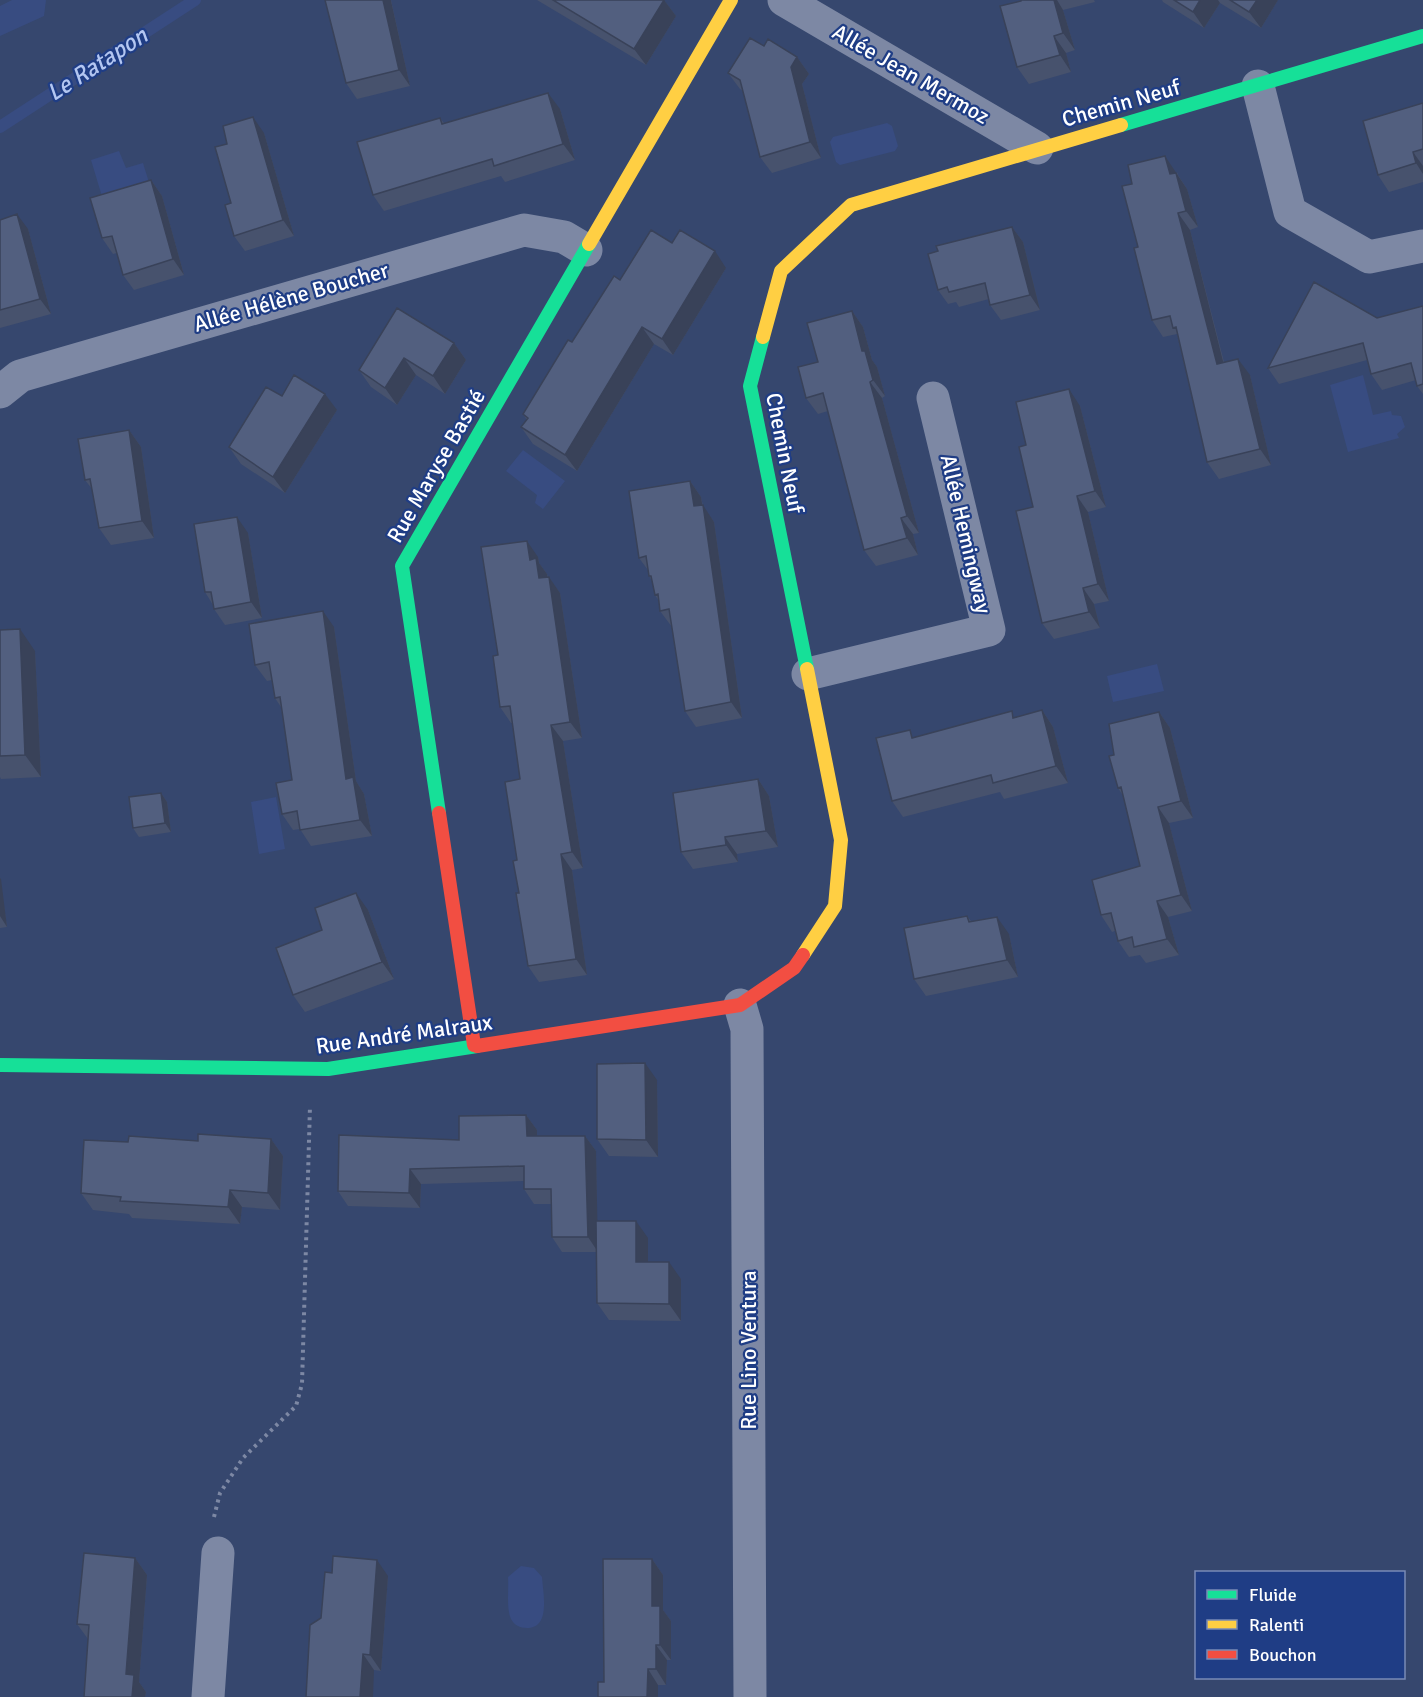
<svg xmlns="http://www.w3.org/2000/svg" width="1423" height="1697" viewBox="0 0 1423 1697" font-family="Signika,sans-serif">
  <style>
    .water { fill: #384c81 }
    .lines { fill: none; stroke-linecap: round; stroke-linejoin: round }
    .stream { stroke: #384c81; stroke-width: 12 }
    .path { stroke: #7d88a4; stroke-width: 4; stroke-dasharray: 3 4.5; stroke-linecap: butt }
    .street { stroke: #7d88a4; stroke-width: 33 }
    .fast { stroke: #16e098; stroke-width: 14 }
    .slow { stroke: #ffcf43; stroke-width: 14 }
    .jam { stroke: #f24e42; stroke-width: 14 }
    .wall { fill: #47526d }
    .shaded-wall { fill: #394259 }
    .building { fill: #525f7f; stroke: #394259; stroke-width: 1.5 }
    .labels { text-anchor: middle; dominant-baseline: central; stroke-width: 4.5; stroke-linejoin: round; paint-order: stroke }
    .street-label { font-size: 22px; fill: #fff; stroke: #1f3d85 }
    .water-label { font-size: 24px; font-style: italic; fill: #b3c6f1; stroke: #1f3d85 }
  </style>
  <rect width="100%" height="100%" fill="#36476e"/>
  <path class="water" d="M12,0H46L44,16L0,36V6Z
    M887,123L892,126L898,146L895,151L840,165L836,162L830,142L833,137Z
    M119,151L126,168L143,163L151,189L104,203L91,160Z
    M1363,375L1373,415L1391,411L1392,415L1401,416L1405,427L1397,434L1399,438L1348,452L1330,385Z
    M523,450L565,481L543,509L535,503L537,495L506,471Z
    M1157,664L1164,691L1113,702L1107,676Z
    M276,797L285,849L259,854L251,802Z
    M521,1566L534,1568L542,1577C543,1593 551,1628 527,1628C520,1628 514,1625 511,1619C506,1608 509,1589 508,1577Z"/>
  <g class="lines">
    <path class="stream" d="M0,127L195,0"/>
    <path class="path" d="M214,1517L220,1493L243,1458L296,1406L302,1384L310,1106"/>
    <path class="street" d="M784,0L1037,148
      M1258,86L1290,212L1369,257L1423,246
      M0,392L20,376L524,230L564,237L586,250
      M808,674L989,630L933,398
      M740,1005L747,1029L750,1697
      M208,1697L218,1553"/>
    <path class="fast" d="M1121,125L1423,36
      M763,337L750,386L807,669
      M439,813L402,566L589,244
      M0,1065L328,1069L477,1046"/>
    <path class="slow" d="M589,244L731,0
      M763,337L781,271L851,205L1121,125
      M803,955L835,906L841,840L807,669"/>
    <path class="jam" d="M439,813L474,1045
      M477,1046L740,1005L794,968L803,955"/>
  </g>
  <path class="wall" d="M325,0H391L410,86L357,99L346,83Z
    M537,0H664L676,16L646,65Z
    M1021,0H1094L1095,2L1063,10L1075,50L1066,53L1071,72L1029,84L1017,67Z
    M1162,0H1278L1261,28L1220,3L1204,28L1163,2Z
    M764,46L797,57L809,74L802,84L821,158L772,173L760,157L743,91L740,89L728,73Z
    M1423,103V182L1389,192L1378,175Z
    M560,109L575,160L505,182L501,176L384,211L373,195L440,118L444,123Z
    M264,133L294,236L245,251L234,236L231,203Z
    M1177,172L1178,175L1187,189L1198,227L1190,230L1224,362L1250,375L1271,465L1219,479L1207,462L1177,334L1163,337L1152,320L1138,247Z
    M151,180L162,196L184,275L134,290L123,275L117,253L113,254L102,238Z
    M0,220L28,229L51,314L0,328Z
    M1012,227L1023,242L1040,310L1001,320L990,305L989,299L959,307L956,302L948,304L938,290Z
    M672,243L726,268L673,355L654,344L577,471L533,444L521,427L527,420L523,414L572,342L620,280Z
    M1423,306V394L1417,386L1416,380L1382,390L1371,374L1367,360L1279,384L1268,368L1377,318Z
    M852,311L863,327L872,360L877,367L885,396L882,398L919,533L913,534L918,555L876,566L864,550L828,411L818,414L806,398L818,362Z
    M454,343L466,360L445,394L416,375L397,405L371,387L359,370Z
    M282,396L337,410L285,493L241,464L229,447Z
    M1080,406L1106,507L1088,512L1109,601L1094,604L1100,628L1054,639L1042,623L1033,507L1026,445Z
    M129,430L141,447L154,538L111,545L99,528L92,489L85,480Z
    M690,481L701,497L703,506L714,522L742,718L696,727L685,711L672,627L660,611L659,601L655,595L652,581L649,576L648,570L639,558Z
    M248,533L262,618L225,625L214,609L213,605L205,592Z
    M538,557L539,563L547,574L548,577L560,593L582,738L563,741L583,868L572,870L587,975L539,982L528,966L519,893L517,860L520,779L512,723H511L500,707L498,655Z
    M334,627L356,781L364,794L372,836L311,846L300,829L293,830L282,814L292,780L281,707L275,698L272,680L267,681L255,665Z
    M0,630L35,651L41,777L1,779L0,777Z
    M1042,710L1053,727L1068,783L1004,799L1000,792L903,817L892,801L915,737L1016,717Z
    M1159,712L1170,728L1193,818L1169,823L1192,911L1168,917L1179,955L1146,963L1140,955L1129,957L1118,941L1115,931L1112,932L1101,915L1140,866L1124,797L1118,788L1114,755Z
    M758,779L769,796L778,847L737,854L738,862L693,869L681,852Z
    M161,793L167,802L171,832L139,837L133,828Z
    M0,878L7,927L0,928Z
    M368,910L394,979L305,1012L293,995Z
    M967,916L971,921L1009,934L1018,977L926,996L914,979Z
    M657,1080L658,1157L609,1156L597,1139Z
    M526,1115L537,1130V1136H585L596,1151L597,1221L648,1238V1262L681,1279V1321L609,1320L597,1303L596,1252H562L552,1237V1204H534L524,1189V1181L421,1184L420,1208L348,1206L338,1191L459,1140Z
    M271,1139L283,1156L280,1210L242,1207L240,1224L132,1218L129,1214L93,1210L81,1193L128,1142Z
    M135,1558L147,1575L139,1682L146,1692L145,1697H84L88,1639L77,1624Z
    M652,1559L663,1575V1610L671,1621V1660H667L666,1685H658V1697H598Z
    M388,1576L381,1671L374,1670L306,1697Z"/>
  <path class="shaded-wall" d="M383,0H391V1L410,86L399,70Z
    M664,0L676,16L646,65L634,49Z
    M1054,0H1057L1063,10L1075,50L1063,33Z
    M1200,0H1218L1220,3L1204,28L1193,12Z
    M1257,0H1278L1261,28L1249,12Z
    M1054,36L1066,53L1071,72L1060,55Z
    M797,57L809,74L802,84L821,158L810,142L791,67Z
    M548,93L560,109L575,160L563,144Z
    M253,117L264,133L294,236L283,220Z
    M1413,152L1423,166V174L1416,163Z
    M1165,156L1187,189L1198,227L1186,211L1170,174Z
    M151,180L162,196L184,275L173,259Z
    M1178,213L1190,230L1228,381L1217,364Z
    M17,214L28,229L51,314L40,299Z
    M1012,227L1023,242L1040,310L1030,295Z
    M715,251L726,268L673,355L662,339Z
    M852,311L863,327L872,360L877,367L885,396L873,380L862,351Z
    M642,327L654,344L577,471L565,455Z
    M454,343L466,360L445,394L433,376Z
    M404,358L416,375L397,405L385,388Z
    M1238,359L1250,375L1271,465L1260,449Z
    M870,382L882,398L919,533L907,516Z
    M1069,389L1080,406L1106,507L1095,491Z
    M325,394L337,410L285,493L273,477Z
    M129,430L141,447L154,538L142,521Z
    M690,481L701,497L705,522L694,506Z
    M1077,496L1088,512L1109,601L1098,584Z
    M703,505L714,522L742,718L731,702Z
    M237,517L248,533L262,618L251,602Z
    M901,518L913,534L918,555L907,538Z
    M527,541L538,557L539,563L547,574L550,594L539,578L530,560Z
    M549,577L560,593L582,738L570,722Z
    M1083,588L1094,604L1100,628L1089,612Z
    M323,611L334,627L356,781L364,794L372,836L360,820L346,779Z
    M20,629L35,651L41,777L25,755Z
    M1042,710L1053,727L1068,783L1056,766Z
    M1159,712L1170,728L1193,818L1181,801Z
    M551,725L563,741L583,868L572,852Z
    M758,779L769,796L778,847L766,831Z
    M161,793L167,802L171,832L165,823Z
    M1158,807L1169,823L1192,911L1181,895Z
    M725,837L737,854L738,862L726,845Z
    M561,854L572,870L587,975L576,959Z
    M0,878L1,879L7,927L0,916Z
    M356,893L368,910L394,979L382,962Z
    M1157,901L1168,917L1179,955L1167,939Z
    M997,917L1009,934L1018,977L1007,960Z
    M645,1063L657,1080L658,1157L646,1140Z
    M526,1115L537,1130V1151L527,1136Z
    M585,1136L596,1151L598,1252L588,1237Z
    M271,1139L283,1156L280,1210L268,1193Z
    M410,1169L421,1184L420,1208L409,1193Z
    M230,1190L242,1207L240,1224L228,1207Z
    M636,1221L648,1238V1279L636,1262Z
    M669,1262L681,1279V1321L669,1304Z
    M135,1558L147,1575L139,1682L146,1692L145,1697H132L126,1674Z
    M652,1559L663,1575V1610L671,1621V1660L660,1645L652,1606Z
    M377,1560L388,1576L381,1671L370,1655Z
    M656,1645L667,1660L666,1685L656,1669Z
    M363,1654L374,1670L373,1697H360Z
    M648,1669L658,1685V1697H647Z"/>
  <path class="building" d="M325,0H383L399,70L346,83Z
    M553,0H664L634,49Z
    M1021,0H1054L1063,33L1054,36L1060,55L1017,67L1000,6L1021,1Z
    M1174,0H1200L1193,12Z
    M1230,0H1257L1249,12Z
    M750,38L764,46L768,39L797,57L791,67L810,142L760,157L740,80L728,73Z
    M548,93L563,144L494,166L492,159L373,195L357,142L440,118L442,124Z
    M1423,103V149L1413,152L1416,163L1378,175L1363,121Z
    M253,117L283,220L234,236L225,205L231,203L215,147L227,144L223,126Z
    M1165,156L1170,174L1176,173L1186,211L1178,213L1217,364L1238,359L1260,449L1207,462L1176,327L1173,328L1170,316L1152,320L1134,248L1138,247L1122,186L1132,184L1128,165Z
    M151,180L173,259L123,275L112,236L102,238L90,198Z
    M17,214L40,299L0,310V220Z
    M1012,227L1030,295L990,305L985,283L949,292L947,287L938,290L928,254L938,251L936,246Z
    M651,230L672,243L680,230L715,251L662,339L642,327L565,455L521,427L528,418L523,414L568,340L572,342L614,276L620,280Z
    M1314,282L1377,318L1423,306V384L1417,386L1411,363L1371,374L1363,343L1268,368Z
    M397,308L454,343L433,376L404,358L385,388L359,370Z
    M852,311L862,351H865L873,380L870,382L907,516L901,518L907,538L864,550L823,393L806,398L798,367L818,362L807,323Z
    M294,375L325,394L273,477L229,447L266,387L282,396Z
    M1069,389L1095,491L1077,496L1098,584L1083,588L1089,612L1042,623L1016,511L1033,507L1019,447L1026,445L1016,402Z
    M129,430L142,521L99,528L90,479L85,480L78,439Z
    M690,481L694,506L703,505L731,702L685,711L669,609L660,611L658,594L655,595L651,576H649L646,556L639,558L629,491Z
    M237,517L251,602L214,609L211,592H205L194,524Z
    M527,541L530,560L536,558L539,578L549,577L570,722L551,725L572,852L561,854L576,959L528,966L516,893H519L513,861L517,860L505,782L520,779L510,706L500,707L493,656L498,655L481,547Z
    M323,611L346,779L353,777L360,820L300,830L297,811L282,814L276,783L292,780L280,697L275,698L269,662L255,665L249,624Z
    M20,629L25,755L0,756V630Z
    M1042,710L1056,766L993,783L991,775L892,801L876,738L910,730L912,738L1012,711L1013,718Z
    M1159,712L1181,801L1158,807L1181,895L1157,901L1167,939L1134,947L1132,937L1118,941L1111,913L1101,915L1092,880L1140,866L1121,787L1118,788L1109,756L1114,755L1109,724Z
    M758,779L766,831L725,837L726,845L681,852L673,793Z
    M161,793L165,823L133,828L129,797Z
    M356,893L382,962L293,995L276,948L322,930L315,908Z
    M967,916L969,922L997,917L1007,960L914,979L904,928Z
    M645,1063L646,1140L597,1139V1064Z
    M526,1115L527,1136H585L588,1237H552L551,1189H524V1166L410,1169L409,1193L338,1191L339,1135L459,1140V1116Z
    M198,1134L271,1139L268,1193L230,1190L228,1207L120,1201L121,1197L81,1193L84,1140L128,1142L129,1136L198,1141Z
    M596,1221H636V1262H669V1304L597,1303Z
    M84,1553L135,1558L126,1674L134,1675L132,1697H84L89,1625L77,1624Z
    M333,1556L377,1560L370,1655L363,1654L360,1697H306L310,1625L321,1618L325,1572L332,1573Z
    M603,1559H652V1606H660V1645H656V1669H648L647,1697H598V1682H604Z"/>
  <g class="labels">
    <g class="street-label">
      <text transform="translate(911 74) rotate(30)">Allée Jean Mermoz</text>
      <text transform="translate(1121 103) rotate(-16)">Chemin Neuf</text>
      <text transform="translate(291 297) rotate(-16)">Allée Hélène Boucher</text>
      <text transform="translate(785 453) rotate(79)">Chemin Neuf</text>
      <text transform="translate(436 466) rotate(-60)">Rue Maryse Bastié</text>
      <text transform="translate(966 534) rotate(77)">Allée Hemingway</text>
      <text transform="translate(404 1034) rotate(-8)">Rue André Malraux</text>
      <text transform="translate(748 1350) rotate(-90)">Rue Lino Ventura</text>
    </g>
    <g class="water-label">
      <text transform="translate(97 64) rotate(-33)">Le Ratapon</text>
    </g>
  </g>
  <rect x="1195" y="1571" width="210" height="108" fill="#1f3d85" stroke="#798bb6" stroke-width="1.5"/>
  <rect x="1207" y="1590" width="30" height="9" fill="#16e098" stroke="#798bb6" stroke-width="1.5"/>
  <text x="1249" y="1601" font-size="18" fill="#ffffff">Fluide</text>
  <rect x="1207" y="1620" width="30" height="9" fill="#ffcf43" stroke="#798bb6" stroke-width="1.5"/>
  <text x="1249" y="1631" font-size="18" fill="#ffffff">Ralenti</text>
  <rect x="1207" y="1650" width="30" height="9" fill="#f24e42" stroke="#798bb6" stroke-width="1.5"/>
  <text x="1249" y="1661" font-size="18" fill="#ffffff">Bouchon</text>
</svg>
